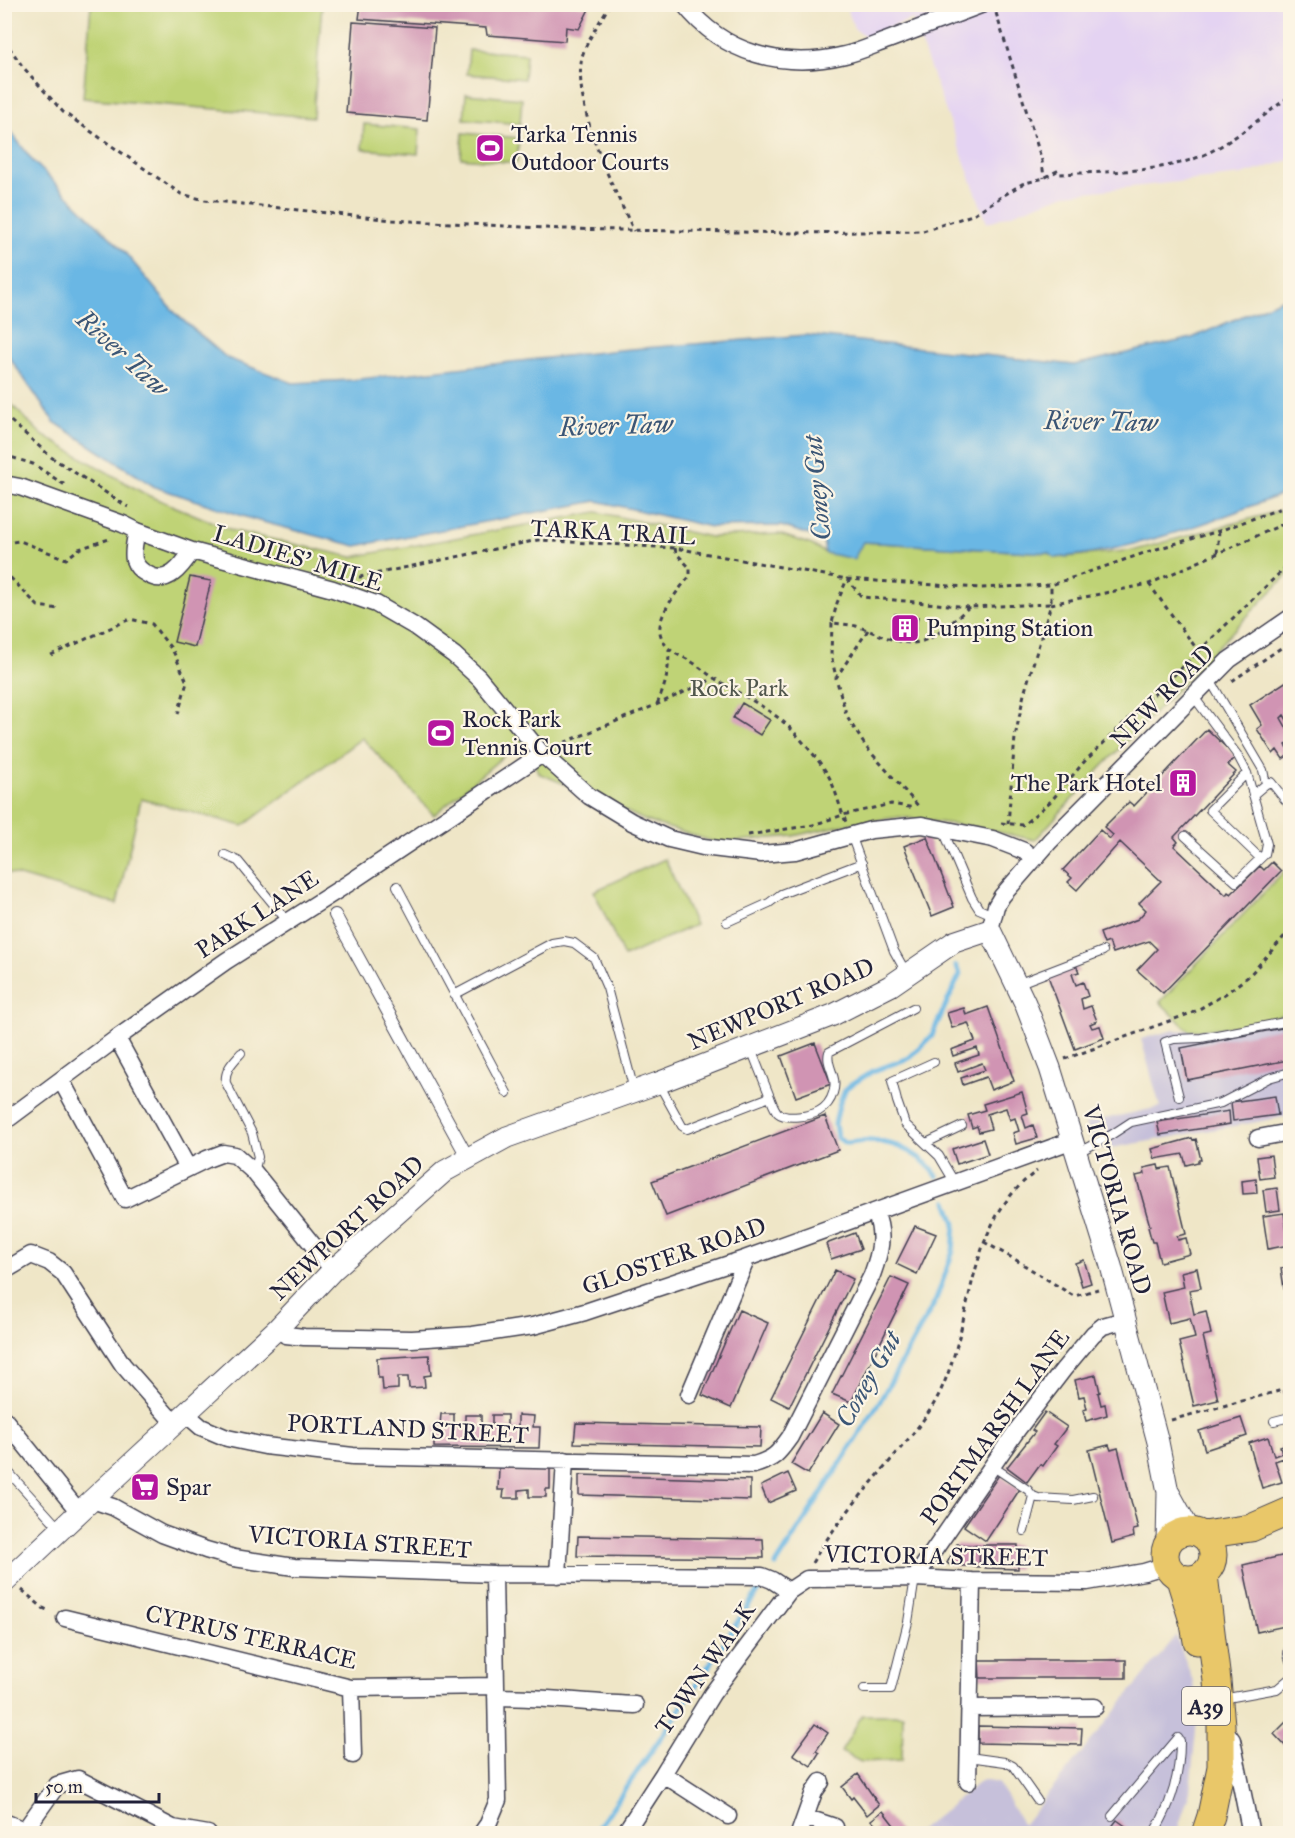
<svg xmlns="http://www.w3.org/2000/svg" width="1295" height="1838" viewBox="0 0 1295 1838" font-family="'IM FELL Great Primer',serif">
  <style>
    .built { fill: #e4d3f2 }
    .industrial { fill: #c6c0da }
    .green { fill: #bfd376; stroke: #707a58; stroke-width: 1.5 }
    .water { fill: #6ab7e4; stroke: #466c90; stroke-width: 1.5 }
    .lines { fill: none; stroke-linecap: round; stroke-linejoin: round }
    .stream { stroke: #6ab7e4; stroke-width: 5 }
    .building { fill: #d094b3 }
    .service-casing { stroke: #413f50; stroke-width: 10 }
    .pedestrian-casing { stroke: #413f50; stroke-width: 14 }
    .minor-casing { stroke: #413f50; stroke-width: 19 }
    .tertiary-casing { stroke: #413f50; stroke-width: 23 }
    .primary-casing { stroke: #413f50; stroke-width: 29 }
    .path { stroke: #413f50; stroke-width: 3; stroke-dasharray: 4.5 4.5; stroke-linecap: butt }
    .service { stroke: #fff; stroke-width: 8 }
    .pedestrian { stroke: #fff; stroke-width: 12 }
    .minor { stroke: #fff; stroke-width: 16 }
    .tertiary { stroke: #fff; stroke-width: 21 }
    .primary { stroke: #e9c769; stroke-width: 27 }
    .labels { text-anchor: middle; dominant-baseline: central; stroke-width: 4.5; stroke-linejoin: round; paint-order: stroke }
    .shield { fill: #fcf5e5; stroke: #63616e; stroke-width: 1.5 }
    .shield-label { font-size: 22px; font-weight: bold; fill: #22223b }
    .poi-label { font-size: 24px; fill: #22223b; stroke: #fcf5e5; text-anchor: start }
    .street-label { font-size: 24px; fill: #22223b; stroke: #fcf5e5 }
    .park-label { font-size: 24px; fill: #51574d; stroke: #fcf5e5 }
    .water-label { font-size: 26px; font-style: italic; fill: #3b5676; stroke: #fcf5e5 }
  </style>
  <rect width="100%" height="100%" fill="#fcf5e5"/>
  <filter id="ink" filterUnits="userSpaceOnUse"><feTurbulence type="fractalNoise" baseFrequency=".0167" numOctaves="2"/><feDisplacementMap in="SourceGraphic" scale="12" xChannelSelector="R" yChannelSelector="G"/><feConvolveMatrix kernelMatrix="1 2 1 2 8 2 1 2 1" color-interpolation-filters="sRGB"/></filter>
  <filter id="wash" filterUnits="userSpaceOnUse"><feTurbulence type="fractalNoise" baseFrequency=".008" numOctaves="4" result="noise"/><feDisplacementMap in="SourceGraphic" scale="24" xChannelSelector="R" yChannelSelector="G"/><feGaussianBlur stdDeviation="1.35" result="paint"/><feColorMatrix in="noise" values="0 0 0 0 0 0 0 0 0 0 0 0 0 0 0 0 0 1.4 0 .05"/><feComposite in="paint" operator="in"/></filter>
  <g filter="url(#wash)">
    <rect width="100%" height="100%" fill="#efe6c7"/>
    <path class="built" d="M846,5H1290V160L1242,175L1066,194L987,223L912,19L865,37L854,28Z"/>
    <path class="industrial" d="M1290,1011V1116L1094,1151L1085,1123L1160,1107L1141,1039L1174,1030L1189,1031L1273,1020Z
      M1176,1636L1193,1681L1197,1720L1190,1791L1177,1832L1179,1833L915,1834L982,1780L998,1783L1023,1825Z"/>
    <path class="green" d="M91,5H322L313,117L83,98Z
      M469,50L526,54L524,79L467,74Z
      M466,94L522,99L520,124L464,119Z
      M364,124L420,129L418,154L362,149Z
      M463,133L519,138L517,163L461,158Z
      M4,397L42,435L147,495L234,531L352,557L597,512L710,537L779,534L812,545L825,553L860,545L862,542L1049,553L1055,558L1136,550L1290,508V572L1099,770L1035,840L975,827L900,817L848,824L793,836L718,843L646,821L592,795L540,774L520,742L434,815L362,738L243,826L141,799L117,904L5,872Z
      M665,859L695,925L624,957L594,891Z
      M1290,865V1011C1259,1027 1224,1027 1189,1031L1160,1002Z
      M862,1715H903L902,1760L861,1762L841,1752Z"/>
    <path class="water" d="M5,124L32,160L122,249L176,314L227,358L293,383L351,380L619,350L806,335L1074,365L1192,338L1284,298L1290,292V491C1215,521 1136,550 1055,558L1049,553L863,542L854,559L825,553L823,539L781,526L711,527L597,501L356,546L255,520L155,487L54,422L5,351Z"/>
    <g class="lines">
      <path class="stream" d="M937,1176C923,1156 899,1143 873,1141C864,1140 854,1143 845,1143L837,1137L835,1124L839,1105L846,1088L873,1071L909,1058L931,1037L960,974L956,966
        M776,1565L880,1401L936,1300L953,1251L955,1224L947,1201
        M594,1834L673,1720L764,1582"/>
    </g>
    <g id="blocks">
      <path class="building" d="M361,4H568L590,7L579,29L566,27L565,41L487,35L486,28L359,19Z
        M353,22L435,28L427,120L346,113Z
        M190,577L211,581L195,647L174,642Z
        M895,614L918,617L914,642L891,638Z
        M1290,679V725L1284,715L1281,718L1290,734V742L1286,745L1290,754L1283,759L1277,750L1273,754L1257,729L1262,725L1250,705Z
        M742,703L770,720L760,735L733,718Z
        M1207,729L1236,757L1228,765L1236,772L1174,837L1178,842L1174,846L1226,895L1228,892L1231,894L1260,866L1264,870L1272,862L1281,871L1163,993L1137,970L1157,949L1149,941L1113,953L1109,942L1104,944L1100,933L1138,919L1146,910L1139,903L1161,881L1120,842L1077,890L1068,882L1072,878L1063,870L1100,830L1110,839L1113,835L1104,827L1129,802L1134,806Z
        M927,837L954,907L932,916L904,846Z
        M1076,965L1079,972L1072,974L1076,985L1083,982L1088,996L1081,999L1083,1009L1091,1006L1097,1021L1090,1024L1092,1028L1100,1026L1104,1038L1075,1049L1048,976Z
        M988,1007L1014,1081L991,1090L986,1077L963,1085L961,1078L985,1070L982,1063L958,1072L955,1063L979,1055L977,1048L953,1056L951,1050L975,1041L968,1023L952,1028L947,1013L964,1008L966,1015Z
        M1282,1028L1288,1060L1187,1080L1181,1048Z
        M815,1043L831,1084L796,1097L781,1056Z
        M1022,1092L1028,1113L1022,1115L1026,1128L1033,1125L1037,1138L1016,1144L1013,1133L1019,1131L1015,1118L1010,1120L1006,1108L987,1114L991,1129L979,1132L977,1126L972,1128L968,1115L985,1110L983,1104Z
        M1275,1096L1278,1115L1233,1121L1231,1102Z
        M1229,1111L1230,1124L1160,1135L1157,1122Z
        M825,1116L838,1150L666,1216L652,1181Z
        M1192,1138L1193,1140L1196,1139L1201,1160H1198V1162L1186,1165L1183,1154L1155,1159L1152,1149Z
        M983,1139L988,1154L957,1164L952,1149Z
        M1271,1155L1274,1177L1260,1179L1257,1157Z
        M1158,1165L1159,1169L1170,1167L1186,1234L1177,1236L1178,1240L1186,1238L1190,1254L1160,1262L1155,1242H1152L1148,1227L1150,1226L1136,1176L1145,1174L1144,1168Z
        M1256,1179L1257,1193L1243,1194L1242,1181Z
        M1277,1188L1280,1210L1266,1212L1263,1190Z
        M1284,1213L1289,1245L1268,1249L1263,1216Z
        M915,1226L936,1234L917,1274L896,1264Z
        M855,1233L861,1249L831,1259L826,1244Z
        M1084,1260L1091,1283L1082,1286L1075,1263Z
        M1290,1267V1288L1284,1289L1281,1268Z
        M1197,1268L1201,1288L1189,1290L1194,1314L1206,1311L1211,1334L1203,1336L1218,1400L1194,1406L1179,1342L1195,1338L1190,1318L1169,1323L1162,1292L1184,1287L1181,1272Z
        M835,1270L853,1279L789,1407L771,1398Z
        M891,1277L909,1285L851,1402L832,1394Z
        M739,1310L768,1323L731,1408L702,1395Z
        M429,1355L431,1375L424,1376L425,1387L409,1388L408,1377H398V1389L383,1390L382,1378H378L377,1358Z
        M1096,1375L1100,1392L1098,1393L1101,1405L1105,1404L1107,1415L1086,1421L1083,1410L1087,1409L1084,1396L1079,1397L1075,1380Z
        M1290,1389V1403L1287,1404L1284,1391Z
        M1045,1412L1067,1427L1054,1444L1057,1446L1043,1466L1040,1464L1027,1482L1007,1467L1035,1432L1032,1430Z
        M822,1413L839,1424L808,1474L791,1464Z
        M441,1414H454V1426H465V1415H481V1427H492V1415H507V1427H518V1415L534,1416L533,1427H540L539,1448L434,1447V1425H440Z
        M1241,1418L1247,1436L1205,1450L1199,1431Z
        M576,1423L761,1427L760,1447L574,1443Z
        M1268,1437L1274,1456L1282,1453L1280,1446L1290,1443V1466L1286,1467L1284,1458L1275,1461L1282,1482L1262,1488L1249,1443Z
        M1109,1445L1111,1450L1118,1448L1138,1529L1133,1530L1134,1537L1112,1543L1089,1450Z
        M499,1468H550V1489H546V1497H529V1489L519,1490V1498H503L504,1490H498Z
        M788,1473L796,1491L768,1503L761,1486Z
        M579,1475L750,1480V1500L579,1495Z
        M999,1475L1020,1489L986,1541L964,1526Z
        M578,1536L763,1539L764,1558L577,1556Z
        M957,1544L980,1546L979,1567L950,1565L947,1563Z
        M983,1545H1018V1569L985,1568Z
        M1290,1554V1625L1257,1632L1243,1565Z
        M979,1660H1126V1678H980Z
        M1290,1718V1751L1274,1734Z
        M815,1724L828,1733L816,1751L819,1753L811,1766L793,1754Z
        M978,1726L1082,1728L1081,1745L978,1743Z
        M858,1774L879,1805L867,1815L853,1797L851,1799L842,1787Z
        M883,1811L900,1833H872L878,1828L871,1820Z
        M1117,1820L1135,1833H1107Z"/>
    </g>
  </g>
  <g filter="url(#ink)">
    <use href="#blocks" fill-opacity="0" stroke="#413f50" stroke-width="1.5"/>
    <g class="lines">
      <g class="service-casing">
        <path id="service" d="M1210,680L1263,770L1266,784L1253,795
          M1247,773L1210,810L1260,858
          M1266,784L1271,782L1290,806
          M943,830L972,898L979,909L993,915
          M851,835L894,951L907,974
          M1185,836L1236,882L1265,854L1267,844L1247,773L1238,756L1194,697
          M225,855L238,861L288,922
          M397,886L507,1093
          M727,922L769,903L781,894L862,863
          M1017,984L1103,951
          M454,995L552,943L564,941L574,943L594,958L607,988L634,1090
          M241,1053C233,1062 224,1070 226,1083L252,1133L258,1157L254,1172
          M934,1062L892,1081L897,1101L905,1124L939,1156L955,1183
          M659,1084L682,1126L687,1129L770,1097L751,1049
          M770,1097C772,1102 774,1109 778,1113C786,1120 811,1116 819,1111C826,1107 831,1100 833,1093C839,1076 825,1066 829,1052L913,1008
          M1179,1097L1165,1042L1174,1039L1201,1038L1290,1021
          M926,1143L962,1126
          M1077,1153L1111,1135L1131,1122L1221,1103L1269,1078L1290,1072
          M1274,1421L1290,1417
          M992,1466L1028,1490L1033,1496L1024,1531
          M4,1467L61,1530
          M1033,1496L1038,1498L1073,1500L1093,1496
          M1290,1641L1288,1654L1290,1661
          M864,1689H891L908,1622L915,1578
          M1222,1699L1277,1689L1290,1678
          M969,1757L1005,1762L1013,1766L1037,1800
          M1112,1816L1178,1738L1180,1741C1180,1775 1172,1805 1153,1834"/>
      </g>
      <g class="pedestrian-casing">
        <path id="pedestrian" d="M335,915L468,1158"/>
      </g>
      <g class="minor-casing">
        <path id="minor" d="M684,4C723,54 783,70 845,55C859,52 874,45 888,40C919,28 951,16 983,4
          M4,484L20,487L123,524L137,531L192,551L333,589L376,604L414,626L454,655L479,678L542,754L589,796L632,822L669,839L703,847L761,854L795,851L871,830L922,825L993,839L1024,851L1034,859
          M137,531C135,540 132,551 134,560C136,566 141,571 147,574C167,587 182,566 192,551
          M990,930L996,906L1002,896L1050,841L1229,660L1290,618
          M117,1038L188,1168
          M61,1080L125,1199L207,1159L223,1153L235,1155L254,1172L333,1270
          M4,1122L117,1038L226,961L349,883L542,754
          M1258,1138L1290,1132
          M4,1271L31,1255L49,1262L63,1273L123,1365L174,1423
          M277,1329L286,1335L304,1337L412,1339L473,1335L533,1326L585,1312L747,1258L1073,1140
          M689,1395L747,1258
          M186,1414L201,1427L227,1438L265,1446L353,1456L754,1465C774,1459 778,1454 790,1437L872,1275C880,1253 885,1235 875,1212
          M4,1419L79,1512
          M92,1500L113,1507L162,1534L206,1550L234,1558L294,1567L494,1574L762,1576L772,1580L789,1591L807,1579L915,1578L972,1581L1087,1582L1144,1572L1167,1565
          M558,1575L565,1460
          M915,1578L1017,1430L1063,1370L1093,1334L1103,1326L1125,1320
          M65,1618L351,1688L496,1686
          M351,1688L353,1755
          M496,1697C542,1697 588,1703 635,1705
          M969,1708L1095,1707
          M1227,1733L1232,1740L1251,1834
          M663,1774L728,1816
          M968,1782L972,1581
          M805,1817L835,1827
          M4,1822L24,1830
          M22,1834L57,1785L78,1779L173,1828L208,1834
          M481,1834L488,1824L498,1800L494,1574
          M624,1834L663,1774L712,1694L789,1591
          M799,1834L814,1792L821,1782"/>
      </g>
      <g class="tertiary-casing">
        <path id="tertiary" d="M1169,1493L1190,1531
          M4,1583L92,1500L277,1329L333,1270L445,1171L507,1137L658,1083L833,1015L890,986L954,942L990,930L1025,1003L1050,1068L1111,1266L1158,1442L1168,1492L1167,1544"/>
      </g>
      <g class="primary-casing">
        <path id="primary" d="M1165 1555a24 24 0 1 1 48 0a24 24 0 1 1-48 0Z
          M1204,1535L1251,1528L1290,1511
          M1204,1575L1217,1681L1221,1725V1767L1211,1816L1205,1834
          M1180,1579L1194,1624L1197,1641"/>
      </g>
      <path class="path" d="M610,4C602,19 586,41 582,57C572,106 613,187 634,231
        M996,13L1042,161L1044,178
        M4,40L23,67L63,112L181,194L205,200L393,220L562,229L798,233L923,231L972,215L1022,184L1044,178L1057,171L1059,174C1108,171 1166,174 1210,152C1239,137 1264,115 1290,96
        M4,415L51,457L128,507
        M4,455L33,464L65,485
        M4,543L20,541L66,559L79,549L112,538
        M675,548L676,553L690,568V576C679,589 654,618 661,636C668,655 681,654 695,664C702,669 709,675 717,680C743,696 772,709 793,731C805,744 819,760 828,775C836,789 839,807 846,822
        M1217,553L1219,531
        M4,571L38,606L59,609
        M350,576L360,577L538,540L675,548L847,579L980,588L1051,585L1153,550L1219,531L1290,505
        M1149,584L1199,652
        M969,607C955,619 938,638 919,642C901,647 873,631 856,626C848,624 840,624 832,623L837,603L847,579L862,597L969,607L1051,604V585
        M832,623L831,655L836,677
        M868,630L836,678L847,717L866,747L920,808
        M51,655L130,619L152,624L173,651L187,682L178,714
        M1181,670L1186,682
        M1232,681L1290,642
        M657,704C666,685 669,670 669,649
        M556,746L656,705L715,678
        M1001,823L1023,825L1051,801L1084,762L1290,563
        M1008,824L1015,737L1024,694L1051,604L1149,584L1290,521
        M748,835L813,825L843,815L891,804L915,808
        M1065,1059L1194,1012L1225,994L1249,976L1290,930
        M984,1242L1016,1260L1072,1295L1075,1296L1098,1289
        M1171,1420L1290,1388
        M812,1563C835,1523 866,1490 895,1455C910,1437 925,1420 936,1400C976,1326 962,1224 1037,1171
        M22,1590L43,1608L50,1611"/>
      <use href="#service" class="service"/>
      <use href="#pedestrian" class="pedestrian"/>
      <use href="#minor" class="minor"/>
      <use href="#tertiary" class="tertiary"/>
      <use href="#primary" class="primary"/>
    </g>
  </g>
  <defs>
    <g id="stadium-square" transform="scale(1.5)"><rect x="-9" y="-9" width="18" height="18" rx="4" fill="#b5179e" stroke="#fcf5e5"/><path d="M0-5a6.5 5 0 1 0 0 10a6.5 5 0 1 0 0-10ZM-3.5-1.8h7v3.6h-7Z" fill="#fff"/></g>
    <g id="building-square" transform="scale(1.5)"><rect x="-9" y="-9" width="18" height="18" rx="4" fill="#b5179e" stroke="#fcf5e5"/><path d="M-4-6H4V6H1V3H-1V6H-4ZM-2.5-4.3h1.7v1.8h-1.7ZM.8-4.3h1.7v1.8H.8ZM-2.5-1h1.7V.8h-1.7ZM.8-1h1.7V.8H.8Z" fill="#fff"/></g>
    <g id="supermarket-square" transform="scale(1.5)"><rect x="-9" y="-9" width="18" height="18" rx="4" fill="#b5179e" stroke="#fcf5e5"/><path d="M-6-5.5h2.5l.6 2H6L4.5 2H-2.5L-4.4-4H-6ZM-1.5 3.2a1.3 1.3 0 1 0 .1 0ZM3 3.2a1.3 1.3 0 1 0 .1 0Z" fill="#fff"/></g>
  </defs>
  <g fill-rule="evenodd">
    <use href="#stadium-square" x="490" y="148"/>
    <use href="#building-square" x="905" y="628"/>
    <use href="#stadium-square" x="441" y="733"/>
    <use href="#building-square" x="1183" y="783"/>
    <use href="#supermarket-square" x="145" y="1487"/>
  </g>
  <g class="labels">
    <rect class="shield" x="1182" y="1687" width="48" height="38" rx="4.5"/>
    <g class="shield-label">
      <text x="1206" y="1706">A39</text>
    </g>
    <g class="poi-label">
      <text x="511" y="134">Tarka Tennis<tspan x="511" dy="28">Outdoor Courts</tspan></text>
      <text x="926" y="628">Pumping Station</text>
      <text x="462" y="719">Rock Park<tspan x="462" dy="28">Tennis Court</tspan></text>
      <text x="1162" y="783" text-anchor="end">The Park Hotel</text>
      <text x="166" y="1487">Spar</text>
    </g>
    <g class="street-label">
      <text transform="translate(613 532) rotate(3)">TARKA TRAIL</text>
      <text transform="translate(298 558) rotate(17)">LADIES' MILE</text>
      <text transform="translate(1162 696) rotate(-45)">NEW ROAD</text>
      <text transform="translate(257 914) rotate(-33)">PARK LANE</text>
      <text transform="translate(781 1004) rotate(-23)">NEWPORT ROAD</text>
      <text transform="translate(1117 1200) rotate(74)">VICTORIA ROAD</text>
      <text transform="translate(347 1228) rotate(-43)">NEWPORT ROAD</text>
      <text transform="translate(674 1256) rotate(-19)">GLOSTER ROAD</text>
      <text transform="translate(995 1427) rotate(-54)">PORTMARSH LANE</text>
      <text transform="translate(408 1429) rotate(3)">PORTLAND STREET</text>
      <text transform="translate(360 1542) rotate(4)">VICTORIA STREET</text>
      <text transform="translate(936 1556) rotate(1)">VICTORIA STREET</text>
      <text transform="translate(251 1637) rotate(13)">CYPRUS TERRACE</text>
      <text transform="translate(705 1668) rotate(-55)">TOWN WALK</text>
    </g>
    <g class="park-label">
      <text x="739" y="688">Rock Park</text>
    </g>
    <g class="water-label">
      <text transform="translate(123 353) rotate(42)">River Taw</text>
      <text transform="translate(1101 421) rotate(1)">River Taw</text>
      <text transform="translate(616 425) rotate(-2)">River Taw</text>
      <text transform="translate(817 488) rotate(-95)">Coney Gut</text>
      <text transform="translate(868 1379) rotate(-60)">Coney Gut</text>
    </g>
  </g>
  <rect width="1295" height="1838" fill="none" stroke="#fcf5e5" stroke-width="24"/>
  <path d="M36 1793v9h123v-9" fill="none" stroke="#22223b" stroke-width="3"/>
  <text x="45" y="1793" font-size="18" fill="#22223b" stroke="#fcf5e5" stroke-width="4.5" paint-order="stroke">50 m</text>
</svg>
